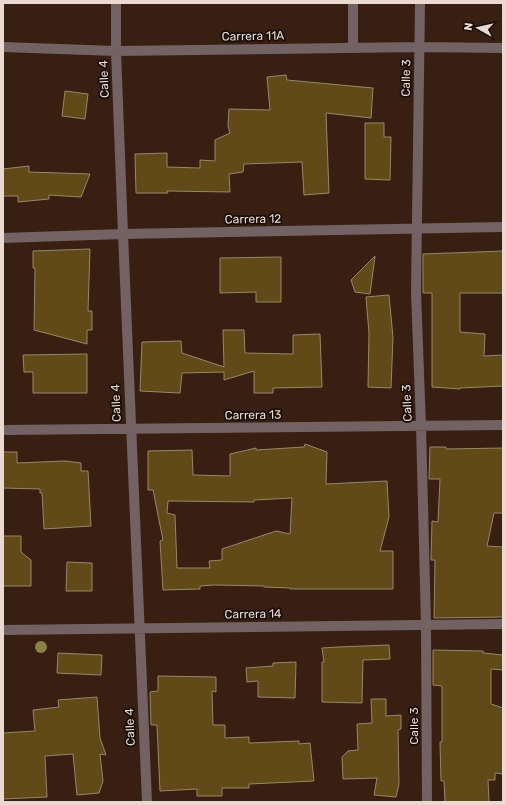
<svg xmlns="http://www.w3.org/2000/svg" width="506" height="805" viewBox="0 0 506 805" font-family="Rubik,sans-serif">
  <style>
    .building { fill: #624918; stroke: #97876a; fill-rule: evenodd }
    .lines { fill: none; stroke-linecap: round; stroke-linejoin: round }
    .minor { stroke: #726263; stroke-width: 10 }
    .tree { fill: #888247 }
    .labels { text-anchor: middle; dominant-baseline: central; stroke-width: 3.5; stroke-linejoin: round; paint-order: stroke }
    .street-label { font-size: 12px; fill: #ead9d0; stroke: #180d07 }
  </style>
  <rect width="100%" height="100%" fill="#381f12"/>
  <path class="building" d="M286,75L287,80L373,88L371,118L326,113L329,193L304,195L302,162L244,164L243,172L229,174L230,192L167,191L168,193H136L135,154L167,153V167L200,168V160L215,161V140L230,133L228,126L229,109L270,110L267,77Z
    M65,91L88,94L85,119L62,116Z
    M365,123H384V137H391L390,180L365,179Z
    M29,166V172L90,174L81,197L49,195V199L18,202V196H3V169Z
    M90,249L88,311H92V330H87V344L34,330L35,268H33V251Z
    M503,251V293H460V332L485,334L484,356L503,355V386L460,388V389L432,387V293H423V254Z
    M375,256L370,294L355,292L351,280Z
    M281,257V302H256V292L220,293V258Z
    M389,295L393,337L391,388L368,387L369,333L366,297Z
    M223,330H244L245,353L293,354V335L320,334L322,387L273,388V393H254V371L224,380V372L182,373L180,393L140,391L142,342L181,341L182,353L224,367Z
    M87,354V393H33V372H24L23,355Z
    M305,444L327,452L326,484L387,481L389,517L380,551H393V589H290V588L264,587V586L214,585L200,586V589L163,590L160,541L163,540L153,490H148V451L192,450L193,475L230,476V454L256,448V450L304,447ZM292,498L290,534L276,531L222,549V560L209,561L210,568H177L175,515L167,513L168,501L254,502V500Z
    M430,447H446V449L503,448V513H494L487,546L503,547V617L434,618L435,560H431L432,521L438,522L440,479H429Z
    M3,452H17V463L65,461L81,463V471H88L91,526L44,529L42,493H40V489L3,488Z
    M3,536H21V552L31,560V586H3Z
    M67,562L92,563V591H66Z
    M389,645L390,659L363,660L362,703L322,702V662H324L322,648L338,647Z
    M433,650L483,651V653L503,655V670L491,669V704L503,708V774L495,773V780H488L489,802H445L444,781H441L440,742H442V686L433,685Z
    M58,653L102,655L101,675L57,673Z
    M296,662L295,698L258,697V681L247,682L246,668L273,666V663Z
    M158,676L216,677V692L212,691L213,725H225V738L249,737V743L299,741V744L310,743L314,781L249,784V788H222V796H197V789L160,791L157,725H151L150,692L158,691Z
    M97,697L100,738L106,755L100,754L103,781L99,793L77,795L73,754L45,756L47,797L3,799V733L35,731L33,710L59,707L58,700Z
    M371,699H386V716L401,715V729L398,730L399,784L396,797L374,795L377,778L343,779L342,757L348,751L358,750L357,724L372,723Z"/>
  <g class="lines">
    <path class="minor" d="M116,3V51L123,234L147,802
      M353,3V47
      M420,3L416,292L421,426L426,625L427,802
      M3,47L116,51L420,47L503,48
      M3,238L123,234L503,227
      M3,430L503,425
      M3,630L503,624"/>
  </g>
  <circle class="tree" cx="41" cy="647" r="6"/>
  <g class="labels">
    <g class="street-label">
      <text transform="translate(253 36) rotate(-1)">Carrera 11A</text>
      <text transform="translate(406 78) rotate(-89)">Calle 3</text>
      <text transform="translate(104 79) rotate(-92)">Calle 4</text>
      <text transform="translate(253 219) rotate(-1)">Carrera 12</text>
      <text transform="translate(116 403) rotate(-92)">Calle 4</text>
      <text transform="translate(407 403) rotate(-92)">Calle 3</text>
      <text transform="translate(253 415) rotate(-1)">Carrera 13</text>
      <text transform="translate(253 614) rotate(-1)">Carrera 14</text>
      <text transform="translate(414 726) rotate(-90)">Calle 3</text>
      <text transform="translate(130 727) rotate(-92)">Calle 4</text>
    </g>
  </g>
  <rect width="506" height="805" fill="none" stroke="#ead9d0" stroke-width="8"/>
  <g transform="translate(478 28) rotate(278)" stroke="#180d07" stroke-width="3" paint-order="stroke">
  <path d="M0-3L7 15L0 10L-7 15Z" fill="#ead9d0"/>
  <text y="-6" font-size="11" font-weight="bold" text-anchor="middle" fill="#ead9d0">N</text>
  </g>
</svg>
